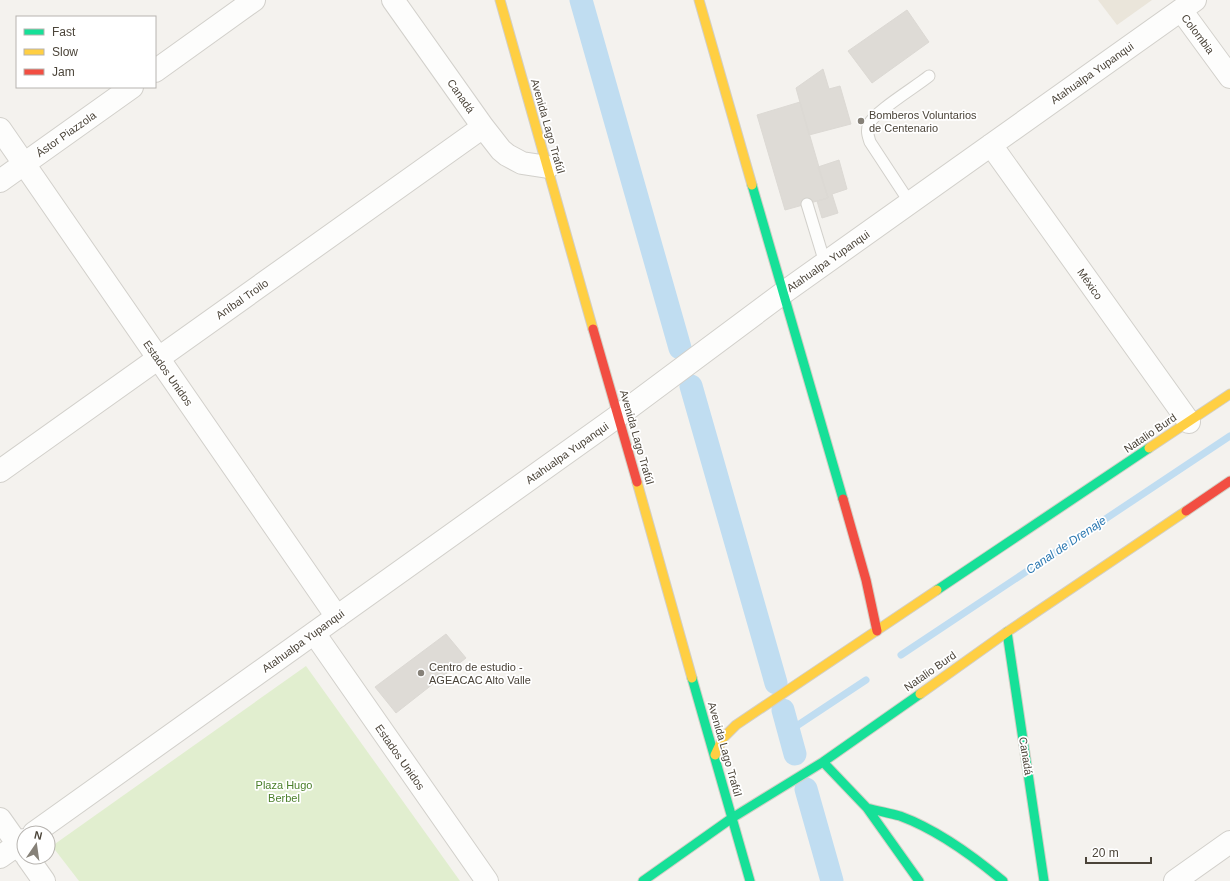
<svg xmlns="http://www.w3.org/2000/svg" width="1230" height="881" viewBox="0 0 1230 881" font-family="Helvetica,sans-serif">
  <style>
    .education { fill: #eae5da }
    .green { fill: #e1eecf }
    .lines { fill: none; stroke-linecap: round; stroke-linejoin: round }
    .stream { stroke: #c0ddf1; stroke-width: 7 }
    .canal { stroke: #c0ddf1; stroke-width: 23 }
    .building { fill: #dedbd6; stroke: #dcd9d4 }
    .lane-casing { stroke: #d2d0cb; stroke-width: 13 }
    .street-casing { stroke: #d2d0cb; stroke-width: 24 }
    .fast-casing { stroke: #d3cfc5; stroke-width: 11 }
    .slow-casing { stroke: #d3cfc5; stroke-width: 11 }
    .jam-casing { stroke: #d3cfc5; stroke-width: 11 }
    .lane { stroke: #fdfdfc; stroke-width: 11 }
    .street { stroke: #fdfdfc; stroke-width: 22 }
    .fast { stroke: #16e098; stroke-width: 9 }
    .slow { stroke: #ffcf43; stroke-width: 9 }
    .jam { stroke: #f24e42; stroke-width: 9 }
    .poi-dot { fill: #868178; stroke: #fff; stroke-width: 1.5 }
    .labels { text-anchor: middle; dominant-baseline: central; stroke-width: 3.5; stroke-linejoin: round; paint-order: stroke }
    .street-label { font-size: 11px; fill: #4b4439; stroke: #fff }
    .poi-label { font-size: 11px; fill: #4b4439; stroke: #fff; text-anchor: start }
    .park-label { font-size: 11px; fill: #4a7f2a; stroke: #fff }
    .water-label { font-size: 12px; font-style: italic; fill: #2e7ab2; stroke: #fff }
  </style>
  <rect width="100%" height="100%" fill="#f4f2ee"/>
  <path class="education" d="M1098,0H1152L1117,25Z"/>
  <path class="green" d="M306,666L460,881H79L52,846Z"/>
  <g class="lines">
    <path class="stream" d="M901,655L1230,436
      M789,731L866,680"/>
    <path class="canal" d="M581,0L680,348
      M691,386L776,683
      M783,710L795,754
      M806,789L832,881"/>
  </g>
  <path class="building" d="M907,10L929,42L872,83L848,51Z
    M823,69L829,89L840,86L851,124L809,135L796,88Z
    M800,102L828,198L785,210L757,115Z
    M839,160L847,189L832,194L838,213L822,218L817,201L828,198L818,167Z
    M446,634L466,658L396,713L375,687Z"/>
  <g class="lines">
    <g class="lane-casing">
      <path id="lane" d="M910,203L870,142C868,136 866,130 869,124C874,112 917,86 929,76
        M807,204L825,263"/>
    </g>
    <g class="street-casing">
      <path id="street" d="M393,0L483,127L501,150L507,155L522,163L548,167
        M1181,10L1230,77
        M155,71L254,0
        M0,129L337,617
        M991,145L1189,422
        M0,181L132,87
        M0,471L483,127
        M314,633L487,881
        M0,819L24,853
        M34,833L618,416L783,293L1195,0
        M0,857L24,840
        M27,857L44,881
        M1175,881L1230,842"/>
    </g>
    <g class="fast-casing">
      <path id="fast" d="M752,185L843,499
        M937,590L1149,448
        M1007,632L1044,881
        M692,678L750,881
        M823,762L867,808L919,881
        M867,808C878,811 889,813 900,816C938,830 972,855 1003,881
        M643,881L732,818L823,762L920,694"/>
    </g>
    <g class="slow-casing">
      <path id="slow" d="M500,0L593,329
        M699,0L752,185
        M1149,448L1230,394
        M637,482L692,678
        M920,694L1007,632L1186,511
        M715,755L723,738L736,725L937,590"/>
    </g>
    <g class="jam-casing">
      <path id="jam" d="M593,329L637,482
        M843,499L866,580L877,631
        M1186,511L1230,481"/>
    </g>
    <use href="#lane" class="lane"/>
    <use href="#street" class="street"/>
    <use href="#fast" class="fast"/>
    <use href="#slow" class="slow"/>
    <use href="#jam" class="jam"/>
  </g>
  <g class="poi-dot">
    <circle cx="861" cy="121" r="4"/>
    <circle cx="421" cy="673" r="4"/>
  </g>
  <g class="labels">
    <g class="street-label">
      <text transform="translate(1198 34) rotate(53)">Colombia</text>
      <text transform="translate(1092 73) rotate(-35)">Atahualpa Yupanqui</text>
      <text transform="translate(461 96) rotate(55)">Canadá</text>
      <text transform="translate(548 126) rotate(74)">Avenida Lago Trafúl</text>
      <text transform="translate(66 134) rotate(-35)">Ástor Piazzola</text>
      <text transform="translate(828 261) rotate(-35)">Atahualpa Yupanqui</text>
      <text transform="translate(1090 284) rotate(55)">México</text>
      <text transform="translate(242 299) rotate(-35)">Aníbal Troilo</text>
      <text transform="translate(168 373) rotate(55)">Estados Unidos</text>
      <text transform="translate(1150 433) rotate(-34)">Natalio Burd</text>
      <text transform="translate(637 437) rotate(74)">Avenida Lago Trafúl</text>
      <text transform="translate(567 453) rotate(-35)">Atahualpa Yupanqui</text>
      <text transform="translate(303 641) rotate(-36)">Atahualpa Yupanqui</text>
      <text transform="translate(930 671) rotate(-35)">Natalio Burd</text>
      <text transform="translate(725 749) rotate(74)">Avenida Lago Trafúl</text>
      <text transform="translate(1026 756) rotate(81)">Canadá</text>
      <text transform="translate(400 757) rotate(55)">Estados Unidos</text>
    </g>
    <g class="poi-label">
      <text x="869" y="115">Bomberos Voluntarios<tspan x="869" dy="13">de Centenario</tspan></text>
      <text x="429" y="667">Centro de estudio -<tspan x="429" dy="13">AGEACAC Alto Valle</tspan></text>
    </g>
    <g class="park-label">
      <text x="284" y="785">Plaza Hugo<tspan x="284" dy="13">Berbel</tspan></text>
    </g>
    <g class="water-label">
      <text transform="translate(1066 545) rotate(-34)">Canal de Drenaje</text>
    </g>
  </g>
  <rect x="16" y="16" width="140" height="72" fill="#ffffff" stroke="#b7b4b0"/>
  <rect x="24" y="29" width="20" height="6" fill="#16e098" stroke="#b7b4b0"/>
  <text x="52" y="36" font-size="12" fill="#4b4439">Fast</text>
  <rect x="24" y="49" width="20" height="6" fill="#ffcf43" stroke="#b7b4b0"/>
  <text x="52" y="56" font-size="12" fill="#4b4439">Slow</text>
  <rect x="24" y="69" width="20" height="6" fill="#f24e42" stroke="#b7b4b0"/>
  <text x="52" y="76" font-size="12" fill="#4b4439">Jam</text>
  <g transform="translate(36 845) rotate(13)"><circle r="19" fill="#ffffff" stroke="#b7b4b0"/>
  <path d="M0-3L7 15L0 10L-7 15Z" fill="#868178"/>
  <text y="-6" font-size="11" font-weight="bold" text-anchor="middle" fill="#4b4439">N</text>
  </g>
  <path d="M1086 857v6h65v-6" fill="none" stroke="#4b4439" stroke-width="2"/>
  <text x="1092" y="857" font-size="12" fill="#4b4439" stroke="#ffffff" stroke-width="3" paint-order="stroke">20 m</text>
</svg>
